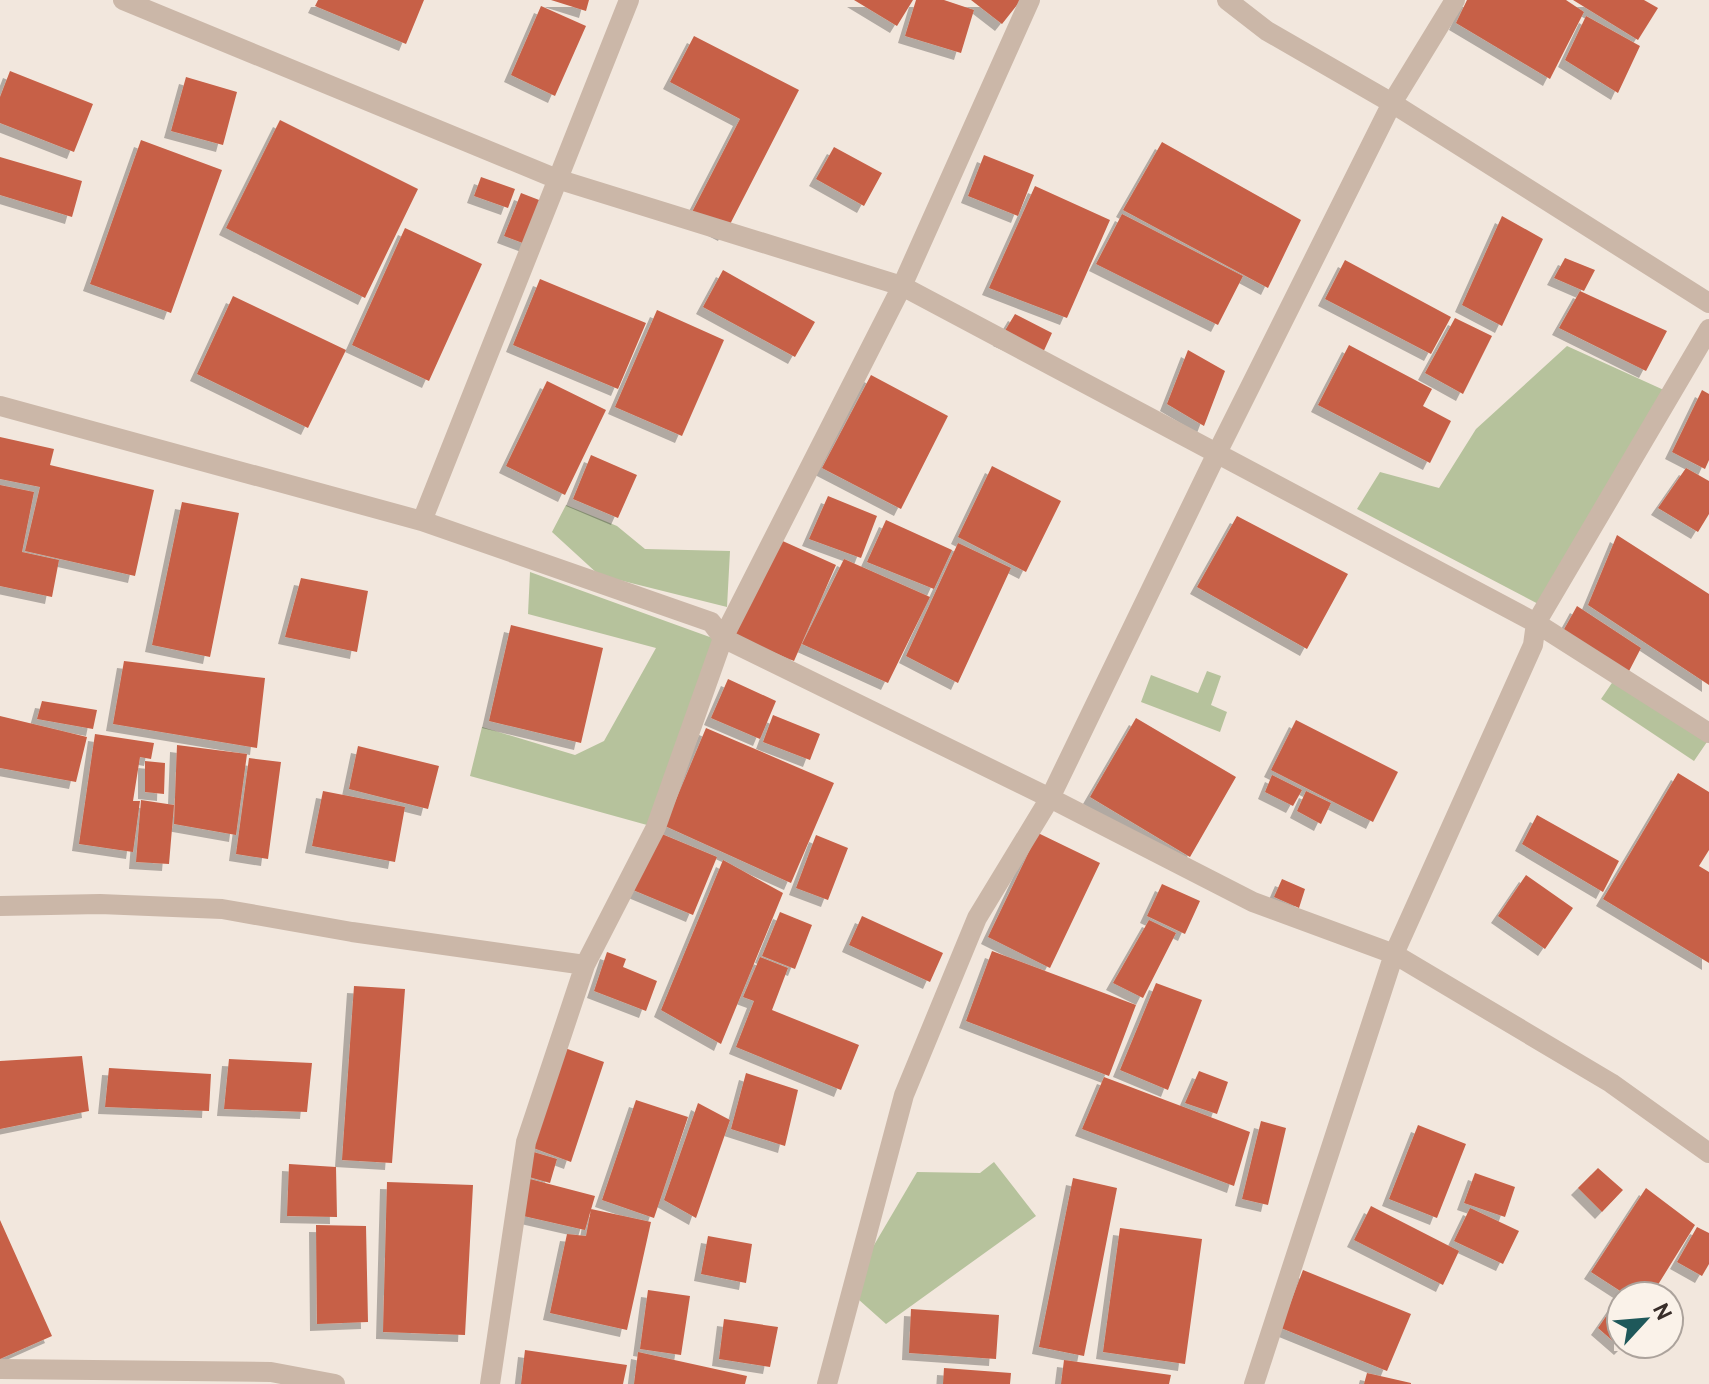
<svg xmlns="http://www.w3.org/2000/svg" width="1709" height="1384" viewBox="0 0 1709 1384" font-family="Overpass,sans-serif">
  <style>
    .green { fill: #b6c29c }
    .building { fill: #c76147; filter: url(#shadow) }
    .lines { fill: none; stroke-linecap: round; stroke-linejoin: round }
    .minor { stroke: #cbb7a8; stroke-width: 20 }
  </style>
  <defs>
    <filter id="shadow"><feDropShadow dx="-7" dy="7" stdDeviation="0" flood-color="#0004"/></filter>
  </defs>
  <rect width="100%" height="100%" fill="#f2e7dd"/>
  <path class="green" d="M1567,346L1666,391L1544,607L1357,509L1380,472L1439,488L1476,429Z
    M566,505L617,526L645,549L730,551L727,607L599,575L552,532Z
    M530,572L718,640L647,825L470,776L482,727L575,755L604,741L656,648L528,614Z
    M1207,671L1221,676L1211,705L1227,712L1220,732L1141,702L1151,675L1198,693Z
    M1616,677L1709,739L1694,761L1601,699Z
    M994,1162L1036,1216L886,1324L858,1299L867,1257L917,1172L980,1173Z"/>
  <path class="building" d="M318,0H424L406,44L315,6Z
    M551,0H589L586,11Z
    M854,0H913L897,26Z
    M916,0H944L974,10L961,53L905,36Z
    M971,0H1021L1002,24Z
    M1467,0H1566L1584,12L1550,79L1456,23Z
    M1573,0H1644L1658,8L1638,40Z
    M541,6L586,26L555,96L511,75Z
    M1586,16L1640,46L1618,93L1565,60Z
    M694,36L799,90L725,234L690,216L740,119L670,82Z
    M10,71L93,104L74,152L0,123V97Z
    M186,77L237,92L223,145L171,131Z
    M280,120L418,189L365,298L226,228Z
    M141,140L222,170L171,313L90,284Z
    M1162,142L1301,220L1268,288L1123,210Z
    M834,147L882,173L864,206L816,179Z
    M984,155L1034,175L1018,216L968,196Z
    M0,157L82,181L72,217L0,195Z
    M481,177L515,189L508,208L474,196Z
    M1035,186L1110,220L1067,318L989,288Z
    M521,193L552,205L536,248L504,236Z
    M1122,214L1243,276L1218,325L1096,264Z
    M1502,216L1543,239L1502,326L1462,305Z
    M405,228L482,264L429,381L352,345Z
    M1565,258L1595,270L1584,291L1554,278Z
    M1345,260L1451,317L1431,354L1325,299Z
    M723,270L815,322L795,357L703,307Z
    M540,279L646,323L618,389L513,345Z
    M1580,291L1667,331L1646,371L1559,328Z
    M233,296L346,350L308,428L197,374Z
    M657,310L724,340L682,436L615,407Z
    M1015,314L1052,333L1041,357L1000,339Z
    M1455,318L1492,336L1463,394L1425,373Z
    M1349,345L1432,389L1423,406L1451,421L1430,463L1318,405Z
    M1188,350L1225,371L1204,426L1167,404Z
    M871,375L948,416L901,509L822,468Z
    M547,381L606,410L565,495L506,466Z
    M1702,390L1709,394V460L1705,469L1672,452Z
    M0,437L54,449L50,465L154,490L135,576L25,551L40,487L0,479Z
    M591,455L637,475L618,518L573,499Z
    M992,466L1061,501L1026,572L958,537Z
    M1686,468L1709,481V514L1698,532L1658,508Z
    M0,485L34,492L22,552L59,560L52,597L0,586Z
    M828,496L877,516L861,558L809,539Z
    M182,502L239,513L210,657L152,645Z
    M1237,516L1348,574L1307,649L1197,587Z
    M886,520L952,550L934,589L867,562Z
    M1617,535L1709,594V685L1588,605Z
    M776,538L836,565L794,661L734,635Z
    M958,543L1011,568L958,683L906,656Z
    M844,559L930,597L888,683L802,644Z
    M301,578L368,591L357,652L285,637Z
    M1577,606L1641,648L1627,675L1562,633Z
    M511,625L603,648L581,743L489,721Z
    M124,661L265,678L257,748L113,724Z
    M728,679L776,701L760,739L711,718Z
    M42,701L97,710L93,729L37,719Z
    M773,715L820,734L810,760L763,742Z
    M0,716L87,737L76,782L0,768Z
    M1136,718L1236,777L1190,857L1090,797Z
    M1296,720L1398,772L1373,822L1271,770Z
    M706,728L834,783L791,883L665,826Z
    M95,734L154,743L151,759L140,757L133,801H140L133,852L79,844Z
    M177,745L247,754L236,835L174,824Z
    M358,746L439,766L428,809L349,789Z
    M249,758L281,762L268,859L236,854Z
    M145,761L165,763L164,794L145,792Z
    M1678,773L1709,792V850L1699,866L1709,872V963L1603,899Z
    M1272,775L1302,790L1293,806L1265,792Z
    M323,791L405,807L395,862L312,846Z
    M1306,791L1331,803L1321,824L1297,811Z
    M141,800L174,805L169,864L136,862Z
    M1537,815L1619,861L1603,892L1522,844Z
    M657,832L717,857L693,915L633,890Z
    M1038,833L1100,863L1050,968L988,937Z
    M816,835L848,848L828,900L796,888Z
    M723,860L783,893L721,1044L661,1010Z
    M1526,875L1573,908L1545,949L1498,916Z
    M1282,879L1305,889L1299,908L1274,897Z
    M1162,884L1200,901L1185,934L1147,916Z
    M780,912L812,925L795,969L762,956Z
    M862,916L943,953L930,982L849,945Z
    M1149,920L1176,933L1143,998L1113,983Z
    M992,951L1136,1005L1109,1076L966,1021Z
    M607,952L626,959L623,967L657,981L646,1011L594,991Z
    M760,957L788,968L772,1010L859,1045L841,1090L736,1047L754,1001L743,997Z
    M1156,983L1202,1000L1168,1090L1120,1070Z
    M354,986L405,989L392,1163L342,1160Z
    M562,1047L604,1062L571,1162L528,1146Z
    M82,1056L89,1111L0,1129V1061Z
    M229,1059L312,1063L307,1112L224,1109Z
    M109,1068L211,1074L209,1111L105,1107Z
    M1199,1071L1228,1082L1217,1114L1185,1103Z
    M746,1073L798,1090L785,1146L731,1129Z
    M1104,1077L1250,1132L1234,1186L1082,1129Z
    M636,1100L688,1117L654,1218L602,1200Z
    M698,1103L730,1120L696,1218L664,1200Z
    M1261,1121L1286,1128L1268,1205L1242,1199Z
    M1418,1125L1466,1144L1437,1218L1389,1199Z
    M527,1150L557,1159L550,1183L522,1175Z
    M289,1164L336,1167L337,1217L287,1216Z
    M1598,1168L1623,1190L1602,1212L1578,1188Z
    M1475,1173L1515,1187L1505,1217L1464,1203Z
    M526,1178L595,1196L585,1230L519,1215Z
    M1073,1178L1117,1188L1084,1356L1039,1347Z
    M387,1182L473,1185L465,1335L383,1332Z
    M1646,1188L1695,1225L1651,1296H1628L1591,1272Z
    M1371,1206L1459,1251L1443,1285L1354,1240Z
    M1470,1208L1519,1231L1503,1264L1454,1241Z
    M591,1209L651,1222L627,1330L550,1313L567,1234L586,1236Z
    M0,1220L52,1336L0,1359Z
    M316,1225L366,1226L368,1322L317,1324Z
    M1697,1227L1709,1233V1264L1702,1276L1677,1262Z
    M1120,1228L1202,1239L1185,1364L1103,1352Z
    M708,1236L752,1244L746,1283L701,1274Z
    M1303,1270L1411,1314L1387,1371L1281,1328Z
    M648,1290L690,1296L681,1355L640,1349Z
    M1616,1302L1621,1306V1344H1625L1621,1348L1598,1328Z
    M911,1309L999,1315L996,1359L909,1353Z
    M724,1319L778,1327L770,1367L719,1359Z
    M525,1350L627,1365L623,1384H521Z
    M638,1352L747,1376L745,1384H634Z
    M1064,1360L1171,1375L1169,1384H1061Z
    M944,1368L1011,1373L1010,1384H943Z
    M1367,1373L1411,1383V1384H1364Z"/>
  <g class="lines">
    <path class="minor" d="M123,0L557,179L902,286L1536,623L1709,733
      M1227,0L1267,31L1392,103L1709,303
      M0,406L422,521L711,622L723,638L1050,798L1253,902L1394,954L1611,1083L1709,1153
      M422,521L629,0
      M0,906L100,904L222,909L352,932L585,965
      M0,1369L271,1372L335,1384
      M490,1384L526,1142L585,965L656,827L723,638L902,286L1030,0
      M827,1384L904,1095L977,918L1050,798L1217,453L1392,103L1455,0
      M1254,1384L1394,954L1533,645L1536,623L1709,329"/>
  </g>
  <g transform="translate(1645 1320) rotate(64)"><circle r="38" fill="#faf2e9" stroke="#aca39c" stroke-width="2"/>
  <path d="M0-6L14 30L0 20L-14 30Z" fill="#1e585a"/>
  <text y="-12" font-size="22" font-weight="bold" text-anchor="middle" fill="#382d29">N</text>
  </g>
</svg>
